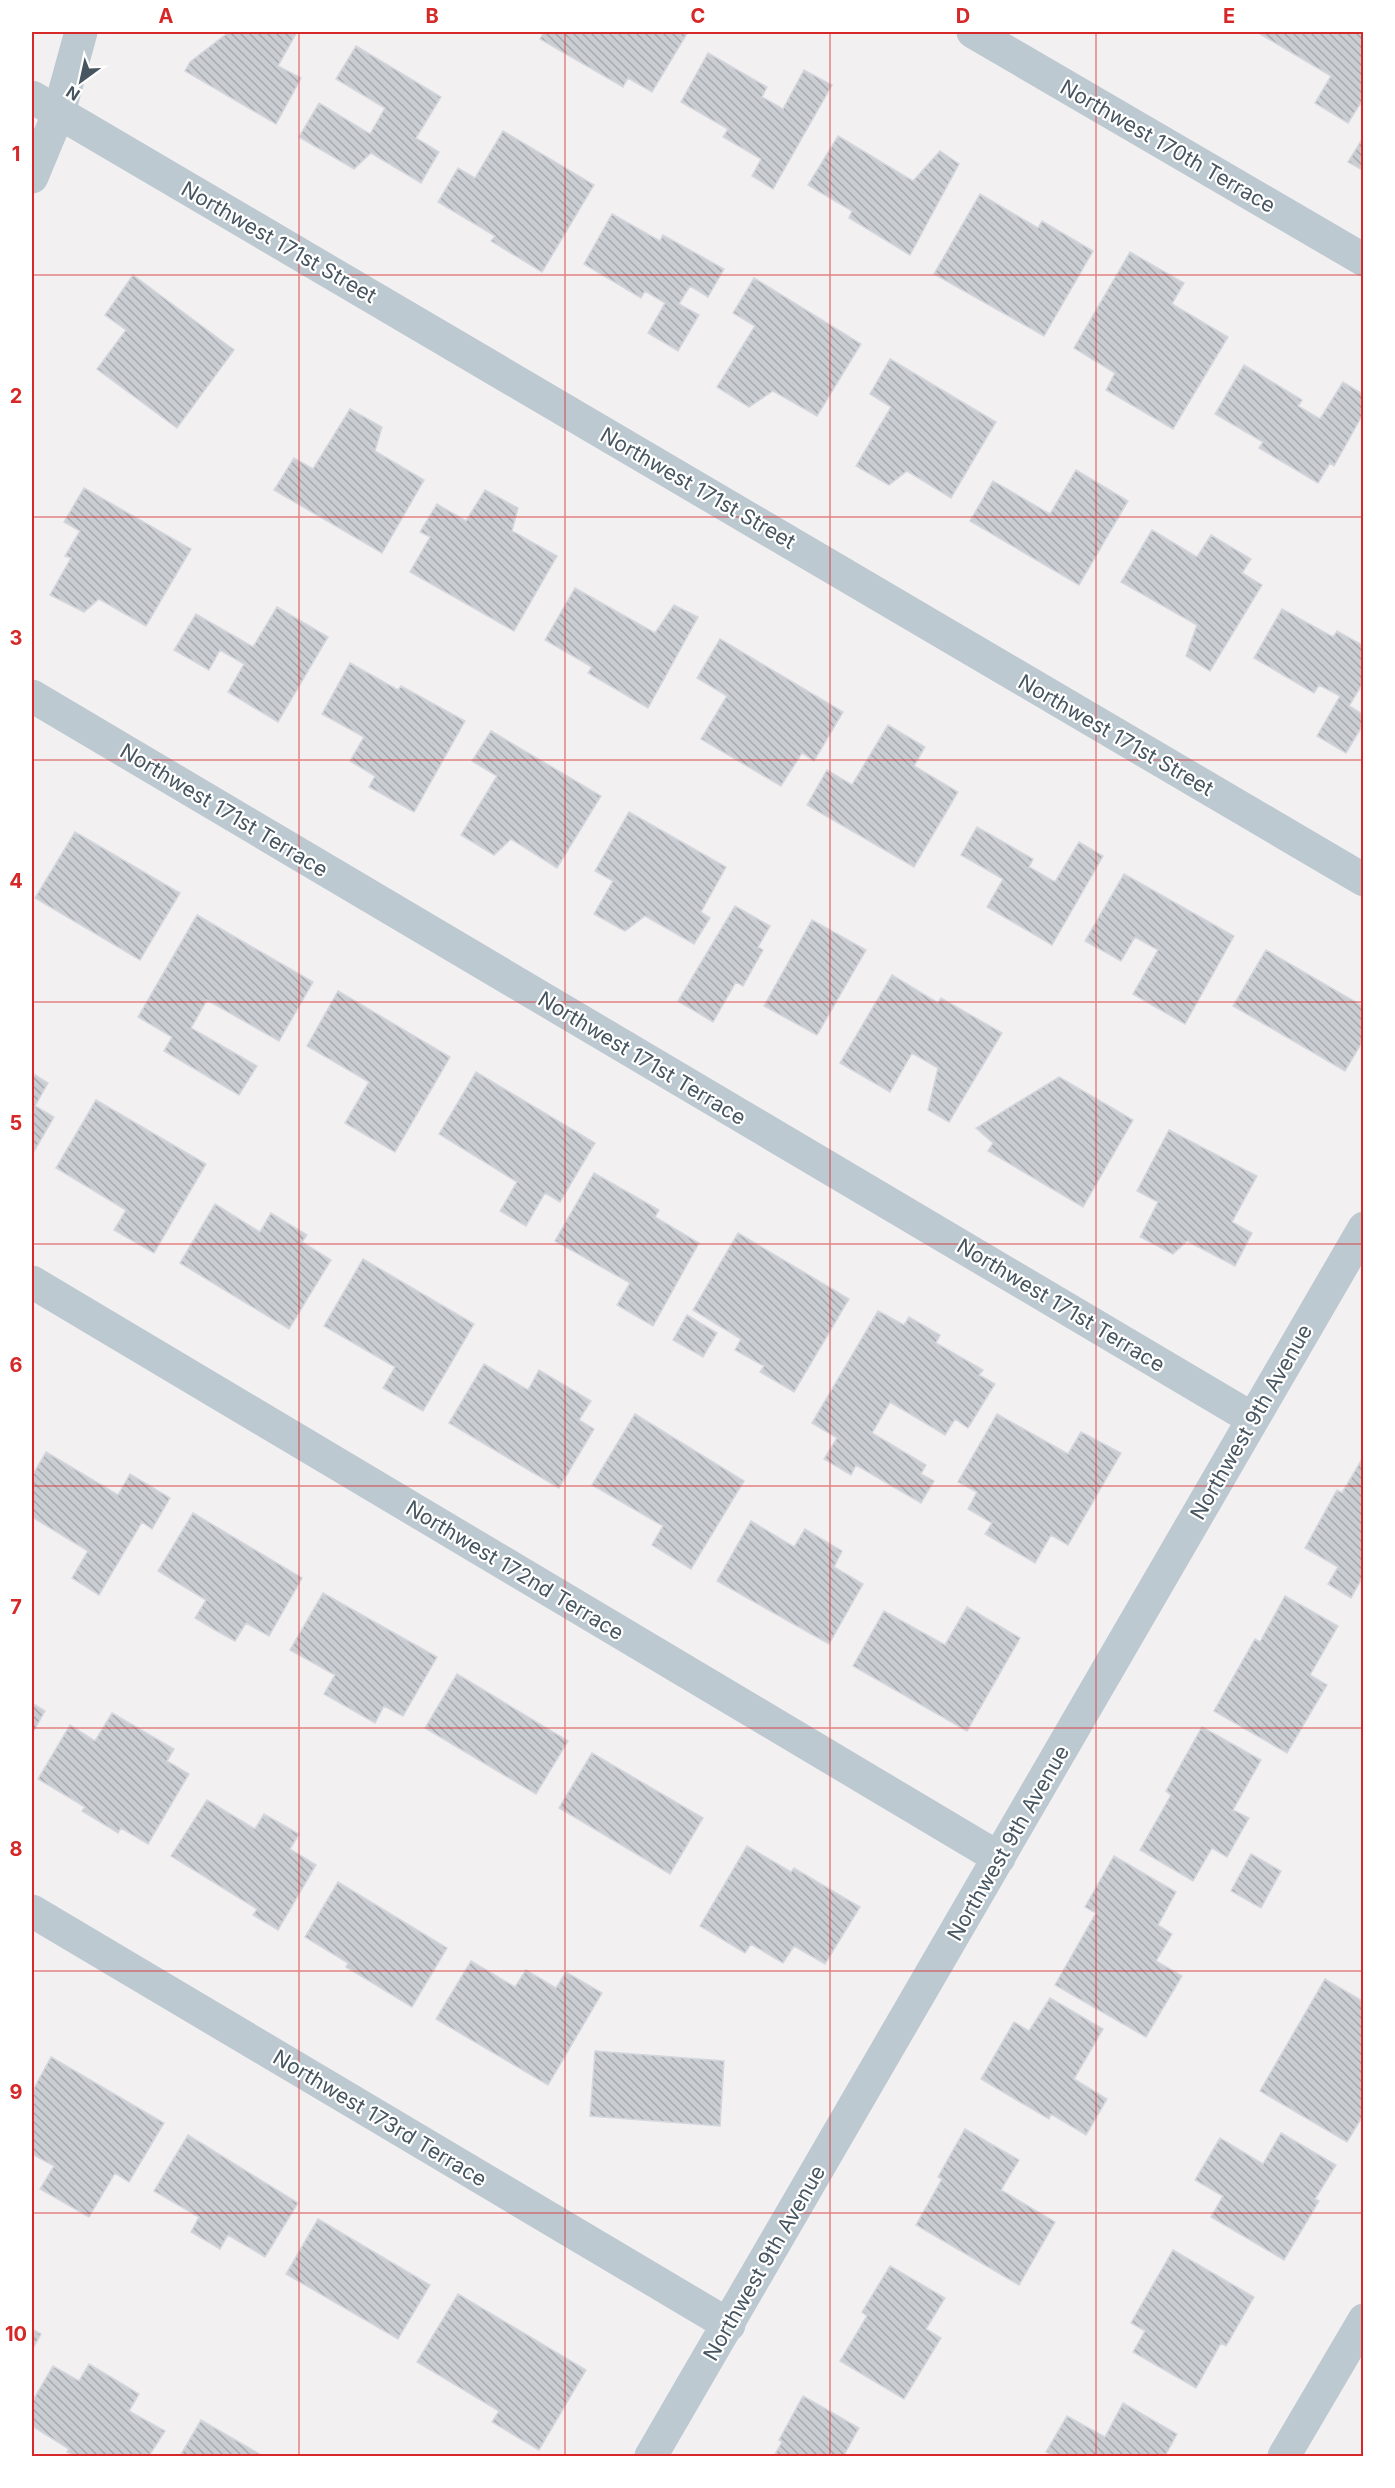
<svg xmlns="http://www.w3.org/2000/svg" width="1395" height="2488" viewBox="0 0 1395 2488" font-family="Inter,sans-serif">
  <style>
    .building { fill: url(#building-back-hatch); stroke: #d4d7dd; stroke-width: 1.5 }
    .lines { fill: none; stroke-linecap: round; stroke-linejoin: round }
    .minor { stroke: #bdc9d1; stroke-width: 33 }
    .grid { fill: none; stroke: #d62828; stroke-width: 1.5; stroke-opacity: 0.55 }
    .labels { text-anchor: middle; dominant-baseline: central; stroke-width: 4.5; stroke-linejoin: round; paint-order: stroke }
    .street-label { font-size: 21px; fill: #465560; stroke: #fff }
    .neatline { fill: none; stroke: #d62828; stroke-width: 2 }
    .grid-label { font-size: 20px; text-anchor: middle; font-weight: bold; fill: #d62828 }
  </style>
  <defs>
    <pattern id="building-back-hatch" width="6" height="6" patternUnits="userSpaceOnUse" patternTransform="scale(1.5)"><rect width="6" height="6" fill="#caced3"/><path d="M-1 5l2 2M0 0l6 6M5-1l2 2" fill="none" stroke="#a6aaaf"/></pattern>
  </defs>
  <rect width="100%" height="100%" fill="#f3f0f1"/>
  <path class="building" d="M229,32H297L278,66L301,78L276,124L185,71L190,62Z
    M544,32H688L652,92L628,78L623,87L540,39Z
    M1262,32H1364V98L1348,123L1315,103L1331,76L1260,34Z
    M356,46L441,97L416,138L439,152L421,183L371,153L354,169L299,137L319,103L370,134L385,108L336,79Z
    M708,53L767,87L762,97L783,109L804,70L832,85L773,189L752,176L761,159L723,137L728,129L681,102Z
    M503,131L594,185L542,272L491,241L495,236L438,202L458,168L475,178Z
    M838,136L913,181L940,151L959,164L910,255L849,218L852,211L808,185Z
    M1364,136V171L1348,162Z
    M980,194L1038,228L1042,221L1093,251L1044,336L934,274Z
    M612,214L660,241L663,235L724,269L708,297L690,286L679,304L699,315L678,351L648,333L665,303L645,291L641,298L584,264Z
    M1130,252L1184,283L1172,304L1228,337L1173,429L1106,390L1115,373L1074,348Z
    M133,275L234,350L177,428L97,369L126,330L105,315Z
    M754,278L861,344L817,416L773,391L749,407L717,387L755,326L733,313Z
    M890,359L996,422L951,498L907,471L889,485L856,466L891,407L870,394Z
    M1244,365L1302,400L1298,406L1320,419L1343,382L1364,395V412L1334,466L1330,463L1318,483L1259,448L1263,442L1215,414Z
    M350,409L382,427L375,451L424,480L382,553L274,490L294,458L313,469Z
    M1076,470L1128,501L1079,585L970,521L993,481L1050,514Z
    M84,488L191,549L146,626L99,599L84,612L50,595L71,558L65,556L80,531L64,522Z
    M485,490L518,508L512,531L557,556L514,631L410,572L430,537L420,532L437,504L466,521Z
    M1152,530L1197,557L1211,535L1251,559L1242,573L1262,585L1210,671L1186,656L1197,625L1121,582Z
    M575,588L655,633L674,605L698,617L648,708L588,673L592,667L545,640Z
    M277,607L328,637L278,722L228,692L244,664L220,650L209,670L174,650L196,614L253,647Z
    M1282,609L1333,637L1337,631L1364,646V681L1349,706L1364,715V723L1346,753L1317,736L1340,696L1319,685L1314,693L1254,658Z
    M720,639L843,712L814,761L802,753L781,786L701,739L727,696L697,678Z
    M350,663L398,690L401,686L465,721L414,812L369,787L375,776L350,761L364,737L322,714Z
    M888,725L925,747L914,766L958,792L914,867L807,805L827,770L852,785Z
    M491,731L601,796L557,868L511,839L494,855L461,835L497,776L472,761Z
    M629,812L726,867L701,912L710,918L694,944L645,916L625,931L594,914L613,881L595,871Z
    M977,827L1033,859L1029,867L1055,882L1079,842L1103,856L1052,945L987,907L1003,879L961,855Z
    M75,832L180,893L140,960L35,898Z
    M1124,874L1234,936L1185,1024L1133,994L1158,950L1135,937L1121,961L1085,941Z
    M735,906L770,926L758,947L763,950L743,986L736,982L713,1022L678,1001Z
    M197,915L313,982L279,1041L207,1000L191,1028L257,1066L239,1095L164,1051L172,1037L138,1017Z
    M812,920L866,950L817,1035L764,1006Z
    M1266,950L1364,1007V1039L1345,1071L1233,1006Z
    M892,975L938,1003L941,998L1002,1033L949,1122L928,1110L938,1068L912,1053L890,1092L840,1063Z
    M338,991L450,1057L395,1152L345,1123L369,1082L307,1046Z
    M476,1072L595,1143L560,1202L545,1193L526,1226L500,1211L517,1182L439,1134Z
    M32,1073L48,1083L35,1106L54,1117L32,1155Z
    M1059,1077L1133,1120L1083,1207L988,1151L993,1143L976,1128Z
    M96,1100L206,1164L154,1253L114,1230L126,1210L56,1168Z
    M1169,1130L1257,1176L1232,1222L1252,1233L1235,1266L1187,1241L1173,1254L1140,1237L1158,1202L1137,1191Z
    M594,1173L659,1210L655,1217L699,1243L653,1326L617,1305L630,1283L555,1241Z
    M215,1204L260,1232L271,1213L307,1235L302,1242L331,1260L289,1329L180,1263Z
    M738,1233L849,1299L794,1392L760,1372L764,1366L735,1350L741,1339L693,1310Z
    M363,1259L474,1324L423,1411L383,1388L395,1367L324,1326Z
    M878,1311L904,1325L909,1317L940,1335L936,1343L983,1370L979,1375L995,1384L968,1428L955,1419L945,1435L890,1402L872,1433L926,1465L921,1474L934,1481L921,1503L856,1465L851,1475L824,1459L837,1438L812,1423Z
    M687,1315L717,1333L703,1357L673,1340Z
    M484,1364L528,1390L539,1370L591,1401L579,1420L594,1429L559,1488L449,1423Z
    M635,1414L744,1481L691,1569L652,1545L663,1526L592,1485Z
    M997,1414L1068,1454L1081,1432L1121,1453L1068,1545L1051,1535L1035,1563L985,1534L992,1523L968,1509L977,1492L958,1482Z
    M46,1452L118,1495L130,1474L170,1498L152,1529L142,1522L99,1595L72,1578L88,1551L32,1517V1476Z
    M1362,1459L1364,1581L1361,1580L1351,1598L1328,1584L1338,1567L1305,1548L1337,1490L1342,1493Z
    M193,1513L302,1578L269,1636L246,1623L235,1641L215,1630L195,1618L206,1600L158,1571Z
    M751,1521L794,1547L805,1529L842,1551L834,1567L863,1584L829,1644L717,1581Z
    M323,1593L437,1657L403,1716L384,1706L375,1723L324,1694L335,1675L290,1650Z
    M1285,1596L1338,1626L1310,1675L1327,1685L1287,1753L1214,1711L1255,1639L1260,1642Z
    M967,1607L1020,1638L967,1731L853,1666L884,1611L945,1645Z
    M457,1674L568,1741L536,1794L425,1728Z
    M32,1703L45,1711L32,1734Z
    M112,1713L174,1749L167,1761L189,1774L148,1844L121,1828L118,1833L82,1811L85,1807L38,1779L70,1725L95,1741Z
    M1202,1727L1261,1760L1233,1810L1249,1818L1227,1857L1212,1848L1193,1881L1140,1850L1171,1795L1166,1791Z
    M592,1753L703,1818L670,1874L559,1808Z
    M207,1800L255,1829L264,1814L299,1834L290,1849L316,1865L278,1930L253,1915L257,1909L171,1856Z
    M747,1846L791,1872L794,1868L860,1907L825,1964L794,1946L783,1963L751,1944L745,1953L700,1926Z
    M1251,1854L1281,1871L1261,1908L1231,1891Z
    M1114,1856L1176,1892L1158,1925L1172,1934L1156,1961L1182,1976L1146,2037L1055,1985L1096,1913L1085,1907Z
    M338,1882L447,1948L412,2007L346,1967L348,1963L305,1937Z
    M471,1961L515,1987L526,1970L556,1988L566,1972L602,1993L548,2085L436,2019Z
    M1325,1979L1364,2002V2114L1347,2142L1260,2091Z
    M1050,1998L1103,2029L1074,2079L1107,2099L1086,2135L1051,2114L1049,2119L981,2079L1014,2022L1029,2031Z
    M595,2051L724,2061L720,2126L590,2116Z
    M51,2057L164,2123L129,2182L115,2173L89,2217L40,2189L54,2166L32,2154V2092Z
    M965,2129L1019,2160L1001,2190L1055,2222L1019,2285L916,2225L942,2179L938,2177Z
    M1281,2133L1336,2165L1315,2199L1319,2201L1284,2260L1211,2217L1223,2196L1195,2180L1220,2138L1263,2164Z
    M188,2135L298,2203L265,2257L228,2235L220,2249L191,2232L199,2217L154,2191Z
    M318,2219L430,2285L398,2339L286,2274Z
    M1173,2250L1254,2297L1226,2346L1221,2343L1196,2388L1133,2352L1145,2331L1131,2323Z
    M890,2266L945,2298L926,2329L941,2338L904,2399L840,2361L867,2316L862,2312Z
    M458,2294L586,2370L539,2450L492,2422L499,2411L417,2362Z
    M32,2329L41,2334L32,2350Z
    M89,2364L139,2394L129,2411L165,2431L149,2456H75L67,2452L69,2449L32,2426V2402L53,2366L79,2381Z
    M803,2396L859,2428L844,2455L847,2456H774L782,2442L779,2440Z
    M1123,2403L1177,2434L1165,2456H1055L1046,2452L1067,2416L1105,2437Z
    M201,2420L263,2456H180Z"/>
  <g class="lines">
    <path class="minor" d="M973,32L1364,260
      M32,97L1364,880
      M32,177L59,112L81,32
      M32,696L1253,1419
      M32,1282L999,1858
      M32,1911L729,2325
      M651,2456L1364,1228
      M1284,2456L1364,2320"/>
  </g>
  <path class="grid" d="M299,32V2456M565,32V2456M830,32V2456M1096,32V2456M32,275H1364M32,517H1364M32,760H1364M32,1002H1364M32,1244H1364M32,1486H1364M32,1728H1364M32,1971H1364M32,2213H1364"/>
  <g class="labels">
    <g class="street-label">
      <text transform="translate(1168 146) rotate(30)">Northwest 170th Terrace</text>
      <text transform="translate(279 242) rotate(30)">Northwest 171st Street</text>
      <text transform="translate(698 488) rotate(30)">Northwest 171st Street</text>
      <text transform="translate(1116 735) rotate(30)">Northwest 171st Street</text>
      <text transform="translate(224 810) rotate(31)">Northwest 171st Terrace</text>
      <text transform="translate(642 1058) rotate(31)">Northwest 171st Terrace</text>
      <text transform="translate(1061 1305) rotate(31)">Northwest 171st Terrace</text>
      <text transform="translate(1251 1422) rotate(-60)">Northwest 9th Avenue</text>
      <text transform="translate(515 1570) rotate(31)">Northwest 172nd Terrace</text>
      <text transform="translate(1008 1843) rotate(-60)">Northwest 9th Avenue</text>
      <text transform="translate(380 2118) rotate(31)">Northwest 173rd Terrace</text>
      <text transform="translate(764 2263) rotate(-60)">Northwest 9th Avenue</text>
    </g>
  </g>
  <rect width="1395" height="2488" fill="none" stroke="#ffffff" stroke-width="66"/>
  <g transform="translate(81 81) rotate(213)" stroke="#ffffff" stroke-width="4.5" paint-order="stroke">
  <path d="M0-4.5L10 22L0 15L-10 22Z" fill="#465560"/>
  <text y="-9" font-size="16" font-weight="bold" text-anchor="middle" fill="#465560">N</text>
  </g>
  <rect x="33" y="33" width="1329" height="2422" class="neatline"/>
  <g class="grid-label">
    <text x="166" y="23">A</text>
    <text x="432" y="23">B</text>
    <text x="698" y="23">C</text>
    <text x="963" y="23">D</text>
    <text x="1229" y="23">E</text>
    <text x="16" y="161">1</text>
    <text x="16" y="403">2</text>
    <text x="16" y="645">3</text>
    <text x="16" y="888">4</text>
    <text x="16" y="1130">5</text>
    <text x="16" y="1372">6</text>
    <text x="16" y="1614">7</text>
    <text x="16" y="1856">8</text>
    <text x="16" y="2099">9</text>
    <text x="16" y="2341">10</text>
  </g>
</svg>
